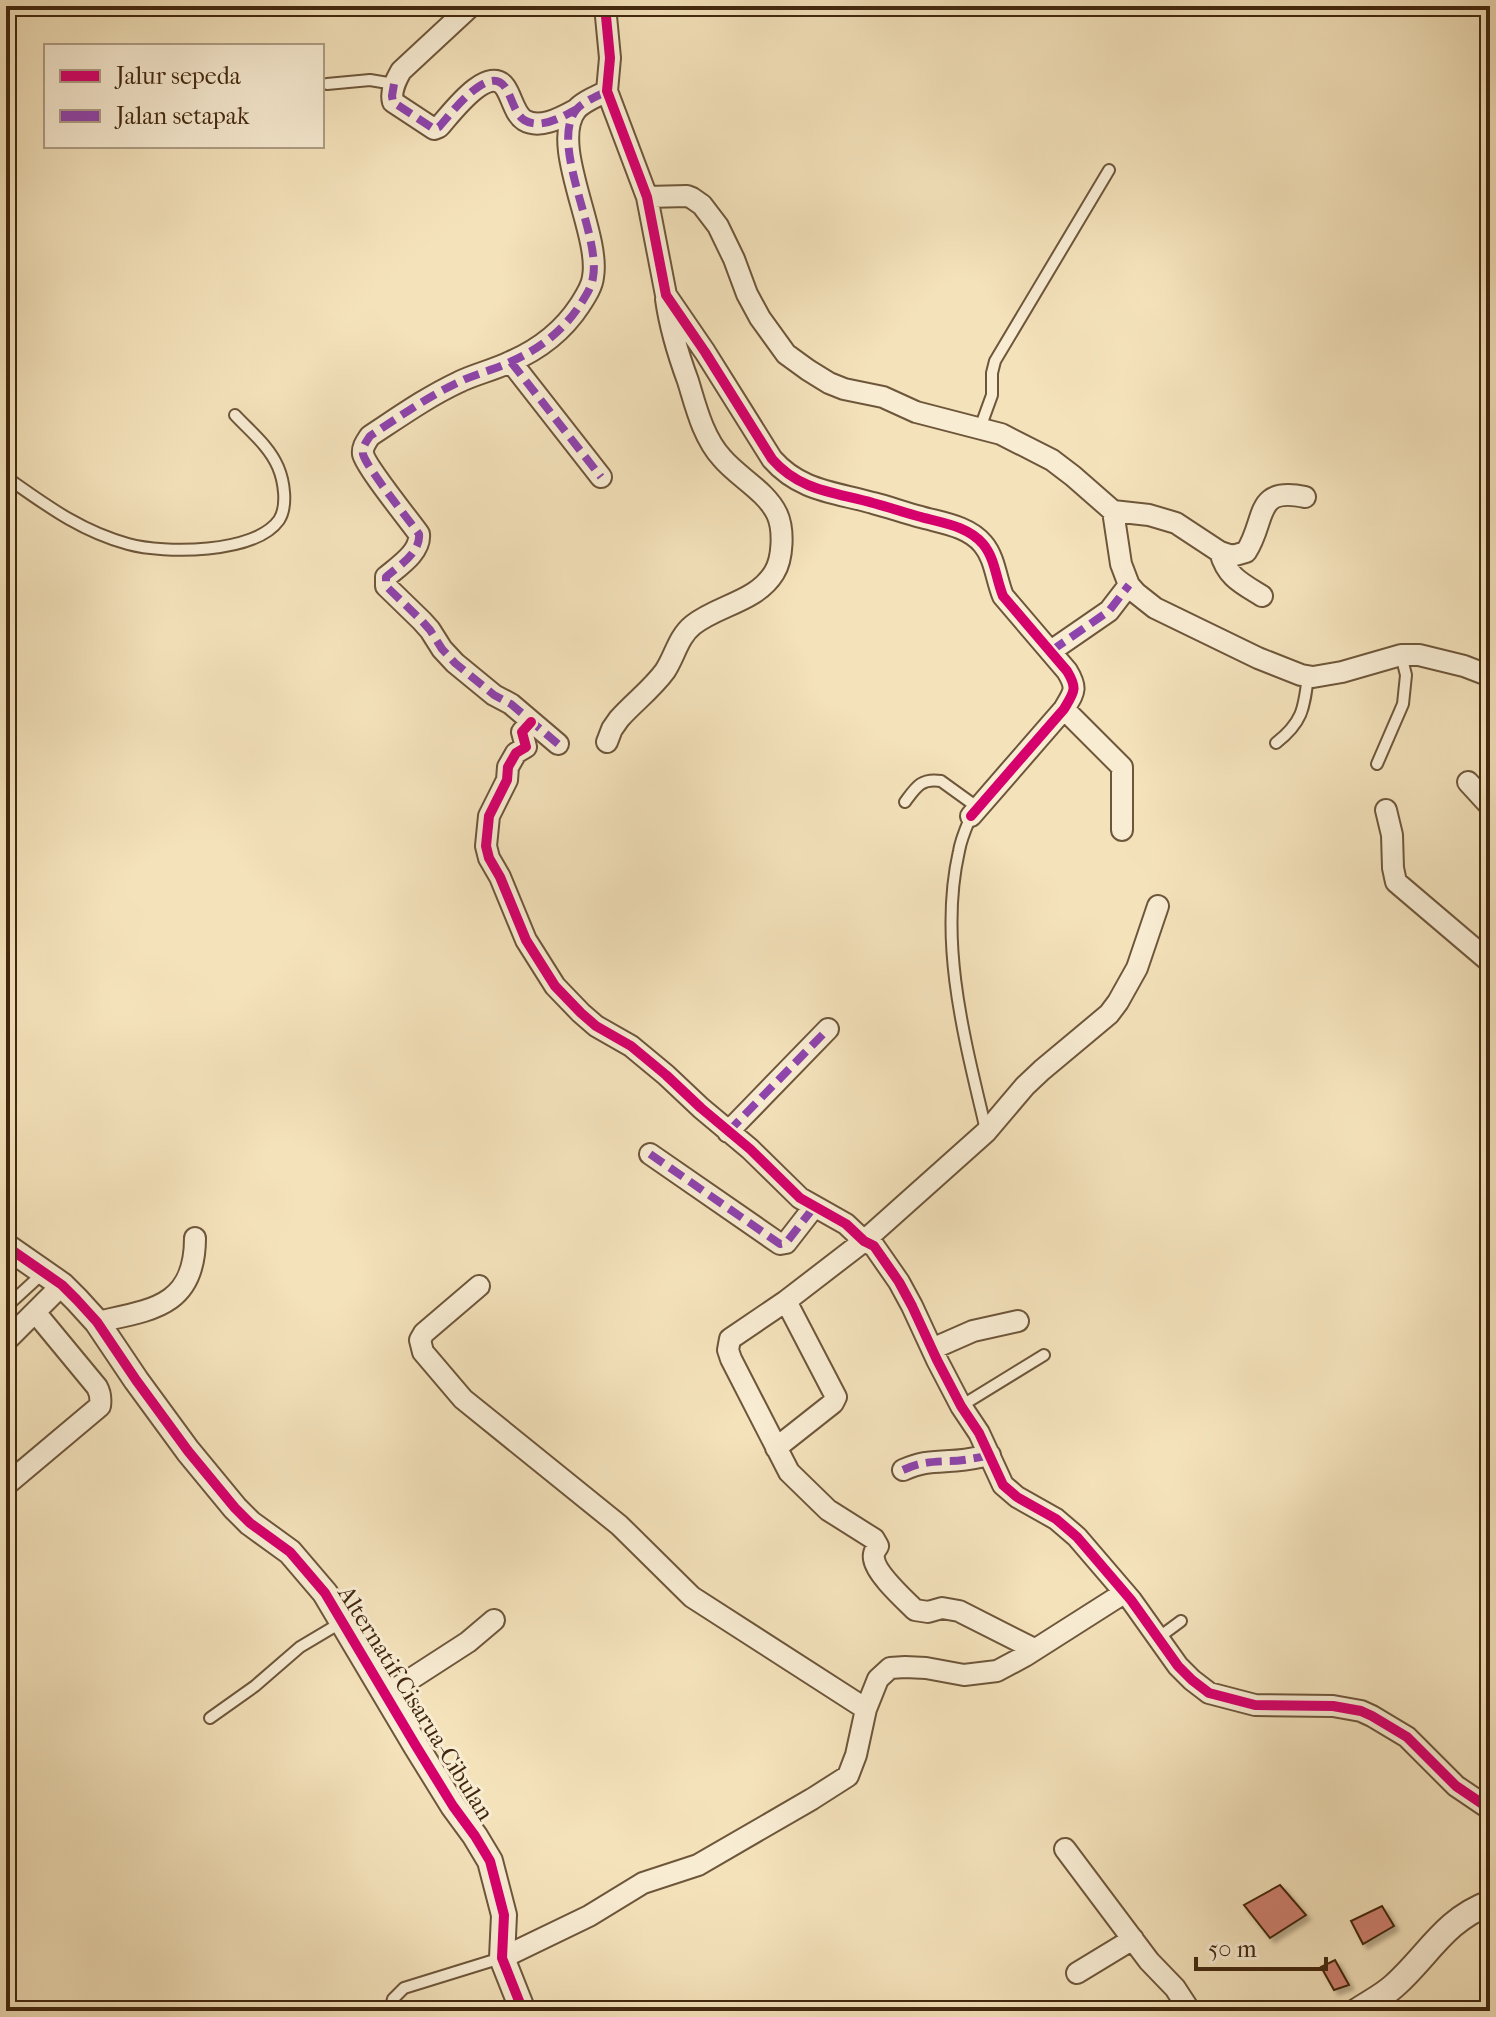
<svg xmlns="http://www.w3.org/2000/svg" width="1496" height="2017" viewBox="0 0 1496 2017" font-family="'IM FELL French Canon',serif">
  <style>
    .building { fill: #ce816f; stroke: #42280f; stroke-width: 2; filter: url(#shadow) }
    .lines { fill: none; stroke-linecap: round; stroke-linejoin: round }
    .service-casing { stroke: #6e563a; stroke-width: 14 }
    .minor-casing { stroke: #6e563a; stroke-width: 24 }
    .tertiary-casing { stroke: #6e563a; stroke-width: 28 }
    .service { stroke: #f8ecd3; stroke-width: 10 }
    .minor { stroke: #f8ecd3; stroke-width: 20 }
    .tertiary { stroke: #f8ecd3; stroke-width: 24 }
    .quiet { stroke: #8e44ad; stroke-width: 8; stroke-dasharray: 16 8; stroke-linecap: butt }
    .cycleway-casing { stroke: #f8ecd3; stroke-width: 15 }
    .cycleway { stroke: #d6006c; stroke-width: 10 }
    .labels { text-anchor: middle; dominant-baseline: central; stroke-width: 6; stroke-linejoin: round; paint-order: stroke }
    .street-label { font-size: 24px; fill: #42280f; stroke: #f8ecd3 }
  </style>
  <defs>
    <filter id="shadow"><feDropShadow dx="4.5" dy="4.5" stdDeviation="2" flood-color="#0004"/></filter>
  </defs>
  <rect width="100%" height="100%" fill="#f4e2bb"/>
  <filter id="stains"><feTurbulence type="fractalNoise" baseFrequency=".0025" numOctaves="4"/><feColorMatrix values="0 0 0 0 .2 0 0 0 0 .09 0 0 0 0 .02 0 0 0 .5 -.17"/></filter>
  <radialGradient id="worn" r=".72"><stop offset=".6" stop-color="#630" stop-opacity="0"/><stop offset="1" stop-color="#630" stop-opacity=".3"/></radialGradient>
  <path class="building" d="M1280,1885L1306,1915L1270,1938L1244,1905Z
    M1382,1906L1394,1926L1363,1944L1351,1921Z
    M1335,1960L1349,1985L1334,1990L1321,1967Z"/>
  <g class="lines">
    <g class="service-casing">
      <path id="service" d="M327,84L370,80L394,84
        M980,428L992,395V373L995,361L1109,170
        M6,477C46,505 80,531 128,544C164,554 255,554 279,520C288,506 284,481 278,467C269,446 250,431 235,415
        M1276,743C1303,722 1304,708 1308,676
        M1377,764L1403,704L1406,675L1401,655
        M905,802C916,787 921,778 941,781L977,807
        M971,816C966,828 961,839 959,851C938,943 965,1041 986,1130
        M6,1307L43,1273
        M961,1406L1044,1355
        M1158,1638L1181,1621
        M210,1718L255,1686L300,1647L342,1622
        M390,2011L393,1999L404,1988L501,1958"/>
    </g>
    <g class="minor-casing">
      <path id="minor" d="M471,6L401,71C396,80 390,91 393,102L434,129L439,127C450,115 488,63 505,87C512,97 514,113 524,120C540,130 562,117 577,109
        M605,6L610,58L607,91L647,197L666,295L705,352L772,459C800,491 834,492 873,503C889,507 905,513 921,517C942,523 968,526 983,544C995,558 996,579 1003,596L1067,671C1078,689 1074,692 1064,709L971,816
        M647,197L687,196L692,198L702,205L718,226L734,259L747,294L760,318L786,354L808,370L829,383L844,389L883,397L916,412L1001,434L1052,460L1073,476L1113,511L1149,515L1176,523L1220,552L1232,556L1246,552C1267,520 1253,486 1305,497
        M511,362L601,477
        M1113,511L1121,564L1129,585L1136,593L1155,608L1258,658L1301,675L1313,677L1342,672L1401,655H1419L1464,666L1490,676
        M1220,552C1227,577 1241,583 1262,596
        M1051,651L1109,611L1129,585
        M1064,709L1122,767V830
        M531,722L522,732L526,747L516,753L508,767L507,780L489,816L486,846L489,858L500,877L526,940L555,986L581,1013L596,1026L631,1046L666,1075L701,1108L750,1149L800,1198L846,1224L864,1241L874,1246L899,1282L912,1306L937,1360L961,1406L979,1433L1003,1485L1017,1497L1056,1519L1077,1537L1131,1600L1178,1666L1192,1680L1209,1693L1255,1705L1333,1706L1361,1711L1372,1716L1407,1737L1456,1786L1490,1809
        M607,742L612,729L619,719C633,703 652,689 665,671C675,656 678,637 693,625C718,605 756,602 774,573C783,559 784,529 777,514C766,491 738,477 722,458C703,437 696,407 688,381C678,354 670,328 666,299
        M558,744L511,704L494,695L455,663L442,649L430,630L422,621L386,586V577C399,566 421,552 419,534C409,520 366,467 363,454C362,447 366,442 370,436C399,417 427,397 459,382C475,374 494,370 510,362C538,350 563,331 580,305C585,297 592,287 593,277C601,234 549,145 576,110C582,102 598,96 607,91
        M1468,782L1490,806
        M1386,810L1392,835L1393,868L1396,882L1490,962
        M728,1132L828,1029
        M650,1154L780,1244L786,1243L814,1207
        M479,1286L424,1333L420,1340L423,1352L463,1399L619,1525L692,1597L866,1709
        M97,1322C151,1310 195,1307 195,1238
        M6,1341L62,1285
        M932,1349L973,1331L1018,1321
        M776,1448L833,1403L836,1397L786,1301
        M903,1470C921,1462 930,1462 949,1461C963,1461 976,1458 990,1455
        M6,1485L100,1406C101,1399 101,1394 97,1387L35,1312
        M1034,1649L959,1611L942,1608L928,1612L915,1610C904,1599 876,1574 874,1559C873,1553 875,1551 878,1546L874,1539L828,1510L789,1472L731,1359L728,1350L730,1339L786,1301L864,1241L986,1132L1025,1086L1042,1070L1109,1014L1118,1002L1137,968L1158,906
        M386,1695L468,1642L494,1620
        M1065,1849L1149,1961L1175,1988L1190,2011
        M502,1958L589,1916L643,1883L698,1865L812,1799L848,1776L856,1755L866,1709L878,1679L890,1668L905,1667L926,1668L964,1675L997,1671L1025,1656L1124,1593
        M1077,1973L1133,1939"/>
    </g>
    <g class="tertiary-casing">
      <path id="tertiary" d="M6,1246L62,1285L77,1300L97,1322L136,1380L188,1451L235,1508L250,1523L290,1552L325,1593L416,1746L453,1806L475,1836L490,1861L504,1915L502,1958L523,2011
        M1357,2011C1369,2003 1383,1996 1394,1986C1428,1956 1444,1920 1490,1903"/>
    </g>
    <use href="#service" class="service"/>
    <use href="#minor" class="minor"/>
    <use href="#tertiary" class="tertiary"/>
    <path class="quiet" d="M394,84L392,96L393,102L434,129L439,127C450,115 488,63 505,87C512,97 514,113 524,120C540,130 562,117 577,109
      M511,362L601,477
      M1051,651L1109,611L1129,585
      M558,744L511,704L494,695L455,663L442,649L430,630L422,621L386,586V577C399,566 421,552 419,534C409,520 366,467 363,454C362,447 366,442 370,436C399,417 427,397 459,382C475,374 494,370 510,362C538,350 563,331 580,305C585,297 592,287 593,277C601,234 549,145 576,110C582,102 598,96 607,91
      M728,1132L828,1029
      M650,1154L780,1244L786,1243L814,1207
      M903,1470C921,1462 930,1462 949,1461C963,1461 976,1458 990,1455"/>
    <g class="cycleway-casing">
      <path id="cycleway" d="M605,6L610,58L607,91L647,197L666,295L705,352L772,459C800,491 834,492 873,503C889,507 905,513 921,517C942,523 968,526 983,544C995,558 996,579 1003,596L1067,671C1078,689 1074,692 1064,709L971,816
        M531,722L522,732L526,747L516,753L508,767L507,780L489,816L486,846L489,858L500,877L526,940L555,986L581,1013L596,1026L631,1046L666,1075L701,1108L750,1149L800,1198L846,1224L864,1241L874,1246L899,1282L912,1306L937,1360L961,1406L979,1433L1003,1485L1017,1497L1056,1519L1077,1537L1131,1600L1178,1666L1192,1680L1209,1693L1255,1705L1333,1706L1361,1711L1372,1716L1407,1737L1456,1786L1490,1809
        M6,1246L62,1285L77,1300L97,1322L136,1380L188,1451L235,1508L250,1523L290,1552L325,1593L416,1746L453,1806L475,1836L490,1861L504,1915L502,1958L523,2011"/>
    </g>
    <use href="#cycleway" class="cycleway"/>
  </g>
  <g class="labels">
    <g class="street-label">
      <text transform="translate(416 1703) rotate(58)">Alternatif Cisarua-Cibulan</text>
    </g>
  </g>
  <rect width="1496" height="2017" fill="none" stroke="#f4e2bb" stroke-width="32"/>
  <rect x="8" y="8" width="1480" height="2001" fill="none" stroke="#42280f" stroke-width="4"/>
  <rect x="16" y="16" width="1464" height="1985" fill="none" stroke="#42280f" stroke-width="2"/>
  <rect x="44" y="44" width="280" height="104" fill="#f8ecd3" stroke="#af9e85" stroke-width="2"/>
  <rect x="60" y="70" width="40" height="12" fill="#d6006c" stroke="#af9e85" stroke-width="2"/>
  <text x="116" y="84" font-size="24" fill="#42280f">Jalur sepeda</text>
  <rect x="60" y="110" width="40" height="12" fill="#8e44ad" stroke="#af9e85" stroke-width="2"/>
  <text x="116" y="124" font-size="24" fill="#42280f">Jalan setapak</text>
  <path d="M1196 1957v12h130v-12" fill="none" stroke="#42280f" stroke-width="4"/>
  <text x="1208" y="1957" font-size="24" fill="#42280f" stroke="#f8ecd3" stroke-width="6" paint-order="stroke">50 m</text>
  <rect width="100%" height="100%" filter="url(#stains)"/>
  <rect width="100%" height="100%" fill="url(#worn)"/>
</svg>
